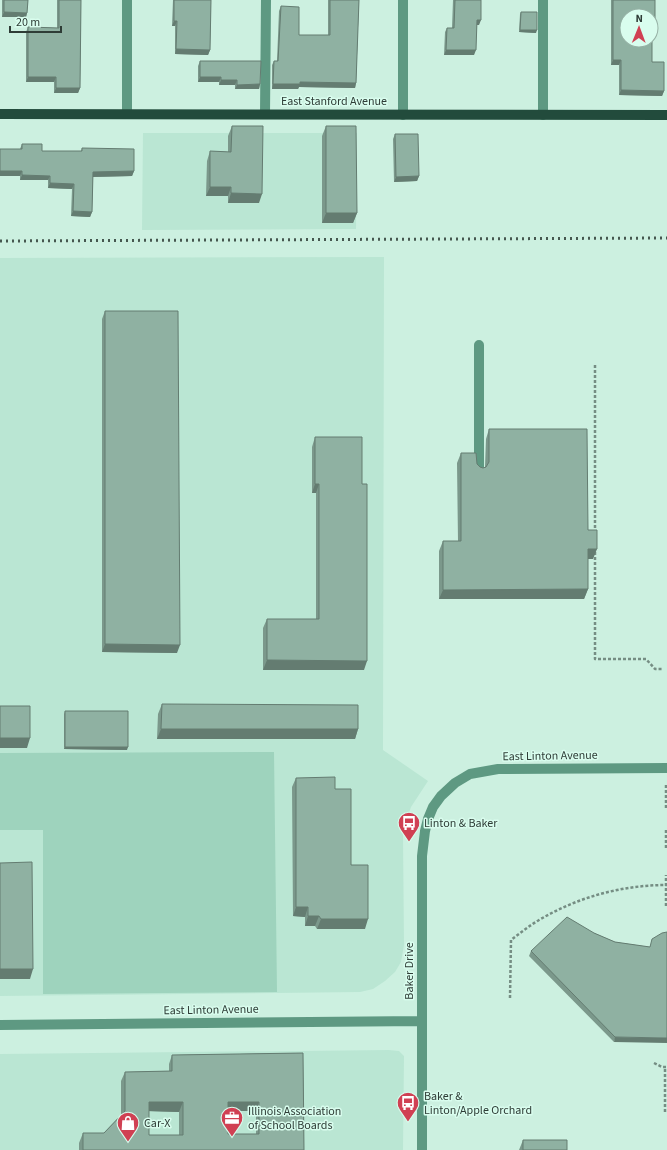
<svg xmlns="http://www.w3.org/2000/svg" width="667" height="1150" viewBox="0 0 667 1150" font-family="'Source Sans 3',sans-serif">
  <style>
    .built { fill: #bae6d3 }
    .green { fill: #9ed3bd }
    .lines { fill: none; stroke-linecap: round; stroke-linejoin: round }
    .path { stroke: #758d83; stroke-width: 2.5; stroke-dasharray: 3 2; stroke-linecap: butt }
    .minor { stroke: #5e9982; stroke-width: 10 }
    .major { stroke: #224b3c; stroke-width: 10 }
    .rail { stroke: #45574f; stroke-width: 3; stroke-dasharray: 2 4; stroke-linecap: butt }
    .wall { fill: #7b988b; fill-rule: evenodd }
    .shaded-wall { fill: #647c71 }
    .building { fill: #8fb1a2; stroke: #647c71; fill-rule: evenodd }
    .labels { text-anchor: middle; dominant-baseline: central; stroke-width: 3; stroke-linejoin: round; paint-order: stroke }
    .street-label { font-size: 12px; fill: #2e3c36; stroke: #d9fdee }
    .poi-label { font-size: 12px; fill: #2e3c36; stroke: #d9fdee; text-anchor: start }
  </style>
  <rect width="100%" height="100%" fill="#ccf0e0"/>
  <path class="built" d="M143,133H357L356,229L142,230Z
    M384,257L383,750L428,781L411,807L406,822L403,836L404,945L401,962L395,972L385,981L373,989L360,992L0,996V258Z
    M389,1050L399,1051L404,1056L403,1150H0V1054Z"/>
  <path class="green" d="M274,752L277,992L43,994V830H0V753Z"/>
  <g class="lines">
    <path class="path" d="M595,533V363
      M595,552V659H646L655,669H663
      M666,785V808
      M666,848V828
      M666,906V875
      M510,998L511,940C520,933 529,926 539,920C578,897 622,885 667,885
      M654,1063L662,1067H666
      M665,1112V1067"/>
    <path class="minor" d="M127,0V114
      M403,0V115
      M265,114L266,0
      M543,115V0
      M479,345V471
      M0,1025L422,1021
      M422,1150V856L425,831L428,819L433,807L441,796L455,783L470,774L498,769L667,768"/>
    <path class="major" d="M0,114L667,115"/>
    <path class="rail" d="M0,241L667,238"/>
  </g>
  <path class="wall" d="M2,0H28L27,13L26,17H2Z
    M57,0H81L80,88L78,93H54V82H26V32L28,27L57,28Z
    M173,0H211L210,50L208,55L175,54V26H172Z
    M328,0H359L356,83L355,88L299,87L298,89H272V65L274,61H277L279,11L281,6L299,35H328Z
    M453,0H481L479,25H477L474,55H444L445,32L447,28H452Z
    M592,0H655V19L652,23V62L664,91L662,96L619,95V65H611V0Z
    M521,12L536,33L519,32L520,14Z
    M200,61L260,84L259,89H235V85H219V82H198V66Z
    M232,126L259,203H228V196H206L207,161L210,151L228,152V136Z
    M326,126L357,213L353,223H322V136Z
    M395,134L419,176L417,181L394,182L393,139Z
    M22,144L42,151H81L82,148L134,171L132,176L93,177L92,212L90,217L71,216L72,189L48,188V180H20V176H0V149H20Z
    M105,311L177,653L102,652V319Z
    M489,429L588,530L593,559H588V589L584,599H439V551L443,541H458L457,463L461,453L477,464L480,467L483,468L485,467L486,439Z
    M315,437L364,670H263V628L267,619H316V493H312V447Z
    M162,704L358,729L355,739H157L158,714Z
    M65,711L127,750L64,749V714Z
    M296,778L335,789L365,929H317L315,926H305V917L293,916L292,787Z
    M594,933L615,942L650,947L614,1042L529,956L531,951Z
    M303,1053L304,1150H79V1143L83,1133H104L121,1115V1081L125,1072L169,1071V1064L172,1055ZM149,1111L179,1112V1135H149ZM228,1111H256V1134H228Z
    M523,1140L567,1150H519Z"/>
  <path class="shaded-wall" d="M4,12L27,13L26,17H2Z
    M477,20H481L479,25H475Z
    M174,21H177L175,26H172Z
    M520,30H537L536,33L519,32Z
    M176,49L210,50L208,55L175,54Z
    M446,50H476L474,55H444Z
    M613,60H621L619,65H611Z
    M28,77H56L54,82H26Z
    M200,77H221L219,82H198Z
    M221,80H237L235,85H219Z
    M300,82L356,83L355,88L299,87L298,89H272L273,84Z
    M260,84L259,89H235L237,85Z
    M56,88H80L78,93H54Z
    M621,90L664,91L662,96L619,95Z
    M0,171H22L20,176H0Z
    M134,171L132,176L91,177L93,172Z
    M22,175L50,176L48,180H20Z
    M419,176L417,181L394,182L396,177Z
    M50,183L74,184L72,189L48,188Z
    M210,187H231L228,196H206Z
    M231,193L262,194L259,203H228Z
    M73,211L92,212L90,217L71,216Z
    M326,213H357L353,223H322Z
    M315,484H319L316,493H312Z
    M588,549H597L593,559H584Z
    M588,589L584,599H439L443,590Z
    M105,644L180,645L177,653L102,652Z
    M267,660L367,661L364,670H263Z
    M161,729H358L355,739H157Z
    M0,738H30L27,748H0Z
    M65,747H128L127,750L64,749Z
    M296,907H308L305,917L293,916Z
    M308,916H319L315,926H305Z
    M321,919H368L365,929H317Z
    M0,969H33L30,979H0Z
    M615,1037L667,1038V1043L614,1042Z
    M149,1102H183L179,1112L145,1111Z
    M228,1102H259L256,1111H224Z"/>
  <path class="building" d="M4,0H28L27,13L4,12Z
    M59,0H81L80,88H56V77H28V27L59,28Z
    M174,0H211L210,50L176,49L177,21H174Z
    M330,0H359L356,83L300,82V84H273L274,61H278L281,6L299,7V35H330Z
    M455,0H481V20H477L476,50H446L447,28H454Z
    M613,0H655V19H652V62H664V91L621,90V60H613ZM627,16H651V40H627Z
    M521,12H537V30H520Z
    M200,61H261L260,84L237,85V80H221V77H200Z
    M232,126H263L262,194L231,193V187H210V151L231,152Z
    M326,126H356L357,213H326Z
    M395,134H418L419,176L396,177Z
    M22,144H42V151H82V148L134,149V171L93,172L92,212L73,211L74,184L50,183V176L22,175V171H0V149H22Z
    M105,311H178L180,645L105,644Z
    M489,429H587L588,530H597V549H588V589L443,590V541H461V453H476L477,464L480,467L483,468L486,467L489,462Z
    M315,437H362V484H367V661L267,660V619H319V484H315Z
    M162,704L358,705V729H161Z
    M0,706H30V738H0Z
    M65,711H128V747H65Z
    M335,777V789H351V865H368V919H321L319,916H308V907H296V778Z
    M32,862L33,969H0V863Z
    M567,917L594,933L615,942L650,947L652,939L662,933L667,932V1038L615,1037L531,951Z
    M303,1053L304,1150H83V1133H104L125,1111V1072L172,1071V1055ZM149,1102H183V1135H149ZM228,1102H259V1134H228Z
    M523,1140H567V1150H523Z"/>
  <defs>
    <g id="bus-pin" transform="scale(1.15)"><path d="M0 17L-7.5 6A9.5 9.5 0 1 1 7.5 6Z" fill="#d04053" stroke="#d9fdee"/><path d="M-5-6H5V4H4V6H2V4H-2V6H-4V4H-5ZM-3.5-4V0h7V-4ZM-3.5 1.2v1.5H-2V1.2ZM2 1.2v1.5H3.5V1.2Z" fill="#fff"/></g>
    <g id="office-pin" transform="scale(1.15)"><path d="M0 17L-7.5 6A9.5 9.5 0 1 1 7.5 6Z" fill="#d04053" stroke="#d9fdee"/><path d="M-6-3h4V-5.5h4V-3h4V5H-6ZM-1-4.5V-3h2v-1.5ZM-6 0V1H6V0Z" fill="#fff"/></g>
    <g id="shop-pin" transform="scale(1.15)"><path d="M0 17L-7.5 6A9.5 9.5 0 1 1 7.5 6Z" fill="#d04053" stroke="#d9fdee"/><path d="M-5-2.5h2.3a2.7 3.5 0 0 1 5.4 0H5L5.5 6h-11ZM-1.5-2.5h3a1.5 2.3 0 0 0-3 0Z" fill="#fff"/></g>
  </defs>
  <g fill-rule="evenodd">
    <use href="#bus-pin" x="409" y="823"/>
    <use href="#bus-pin" x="408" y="1103"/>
    <use href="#office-pin" x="232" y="1118"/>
    <use href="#shop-pin" x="128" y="1123"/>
  </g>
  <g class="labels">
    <g class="street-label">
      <text x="334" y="101">East Stanford Avenue</text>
      <text transform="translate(550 756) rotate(-1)">East Linton Avenue</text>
      <text transform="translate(409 971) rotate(-90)">Baker Drive</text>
      <text transform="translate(211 1010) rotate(-1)">East Linton Avenue</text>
    </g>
    <g class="poi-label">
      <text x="424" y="823">Linton &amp; Baker</text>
      <text x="424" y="1096">Baker &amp;<tspan x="424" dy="14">Linton/Apple Orchard</tspan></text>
      <text x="248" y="1111">Illinois Association<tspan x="248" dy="14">of School Boards</tspan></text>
      <text x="144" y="1123">Car-X</text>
    </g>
  </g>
  <g transform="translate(639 28) rotate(1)"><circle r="19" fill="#d9fdee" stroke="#95b0a4"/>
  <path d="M0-3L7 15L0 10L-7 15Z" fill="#d04053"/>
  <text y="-6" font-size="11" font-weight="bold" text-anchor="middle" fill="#2e3c36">N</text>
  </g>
  <path d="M10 26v6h51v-6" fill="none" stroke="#2e3c36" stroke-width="2"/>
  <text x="16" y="26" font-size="12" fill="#2e3c36" stroke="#d9fdee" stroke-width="3" paint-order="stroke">20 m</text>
</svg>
